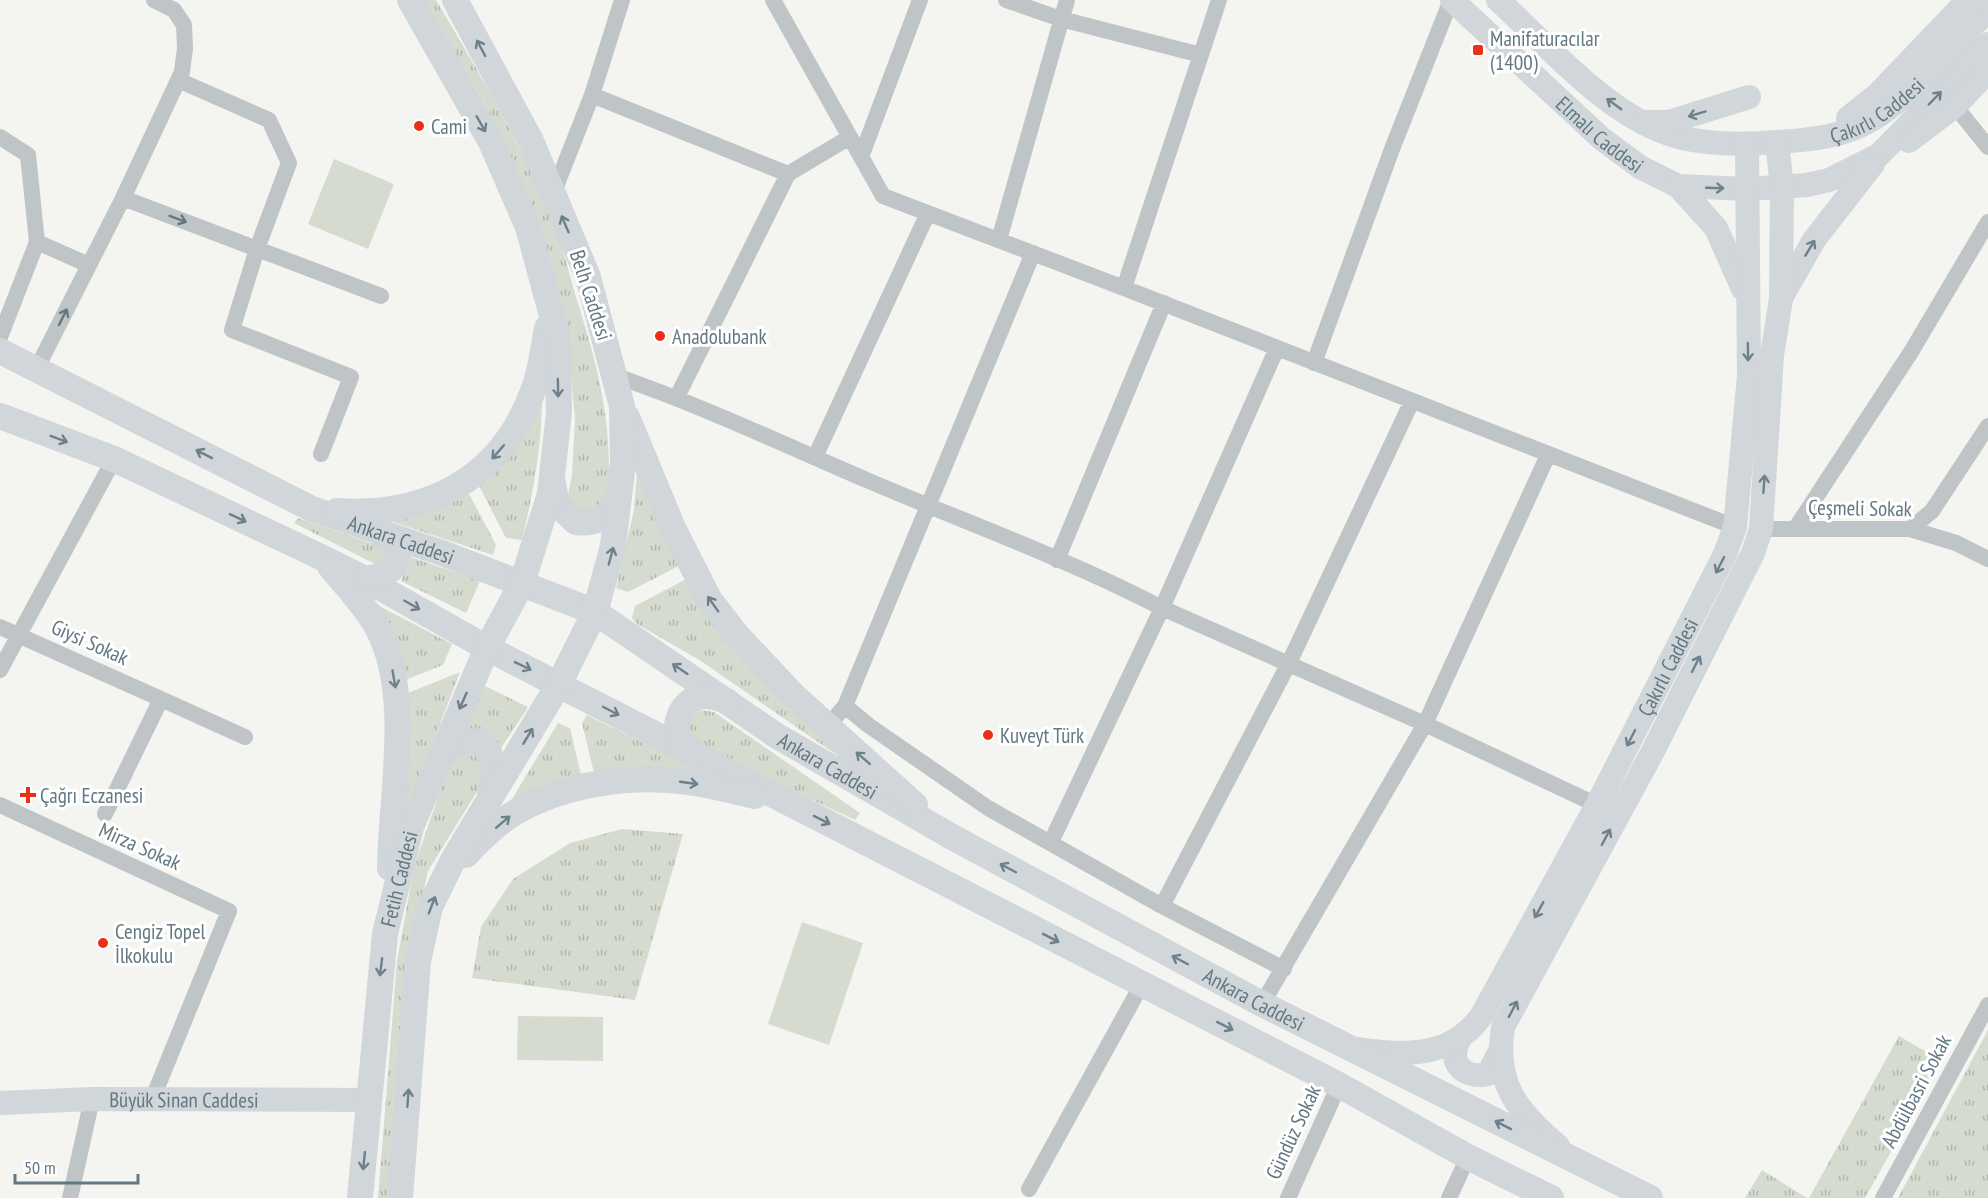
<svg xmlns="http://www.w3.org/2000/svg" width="1988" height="1198" viewBox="0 0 1988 1198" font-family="'PT Sans Narrow',sans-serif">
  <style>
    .grass { fill: url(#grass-tufts) }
    .garden { fill: #d6dbd0 }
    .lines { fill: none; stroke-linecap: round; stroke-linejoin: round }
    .street { stroke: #bfc4c6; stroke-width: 16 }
    .secondary { stroke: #d0d6da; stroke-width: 24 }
    .primary { stroke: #d0d6da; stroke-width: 26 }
    .oneway { stroke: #6d818b }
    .oneway2 { stroke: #627882 }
    .poi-dot { fill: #eb2f19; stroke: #fff; stroke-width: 2 }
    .labels { text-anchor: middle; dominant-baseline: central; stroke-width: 6; stroke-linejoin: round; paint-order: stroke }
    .poi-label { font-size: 21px; fill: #627882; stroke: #fff; text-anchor: start }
    .street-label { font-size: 21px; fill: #627882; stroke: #fff }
  </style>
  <defs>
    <pattern id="grass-tufts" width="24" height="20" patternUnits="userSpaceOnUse" patternTransform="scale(1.5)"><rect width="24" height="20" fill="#d6dbd0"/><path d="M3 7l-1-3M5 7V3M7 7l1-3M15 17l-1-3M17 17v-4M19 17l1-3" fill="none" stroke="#b1b6ae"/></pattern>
  </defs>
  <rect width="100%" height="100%" fill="#f4f4f0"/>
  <path class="grass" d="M423,0H436C477,69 518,138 550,213C562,242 569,274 578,304C600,372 613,429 608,500L585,516L567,501L572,474L575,418L567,340L540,222L487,108Z
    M542,398C542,447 533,493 522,540L506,538L477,482Z
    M637,473L681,565L628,592L616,588L634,510Z
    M466,488L496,545L493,555L387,520Z
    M298,518L388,549L381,567L294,523Z
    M411,557L480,581L466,613L401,581Z
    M688,578L854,767L701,661L637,624L632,618L635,606Z
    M368,600L452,644L443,665L403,681Z
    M460,672L403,820V695Z
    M483,685L528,707L498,753L463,730Z
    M702,710L714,712L860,813L855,820L698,746C689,734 688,728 693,714Z
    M587,715L698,770L703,772L594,773L582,723Z
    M558,723L570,728L581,775L549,784L509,804Z
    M477,750L486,777L428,871L409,960L389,1198H378L397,961L414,867L452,756Z
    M622,829L683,834L635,1000L472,978L481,927L513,879L570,843Z
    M1988,1030V1198H1898Z
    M1899,1036L1942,1061L1865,1198H1809Z
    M1762,1170L1807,1198H1745Z"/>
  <path class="garden" d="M334,159L394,184L368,249L308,224Z
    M802,922L863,943L829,1045L768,1024Z
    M518,1016L603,1017V1061L517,1060Z"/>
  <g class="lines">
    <path class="street" d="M773,0L883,196L1124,288
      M1006,0L1061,19L1201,55
      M1219,0L1124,288L1735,527
      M178,80L269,120L289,163L257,249L232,330L351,377L321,454
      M592,95L788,174
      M1955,106L1988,147
      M0,137L28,155L37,242L0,337
      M861,157L920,0
      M553,194L592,95L622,0
      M123,198L381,296
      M999,240L1067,0
      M37,242L89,265
      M1314,363L1392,149L1451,0
      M37,368L123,198L182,72L185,48L184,25L174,10L154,0
      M616,376C703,406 785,445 869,481C967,523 1068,559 1162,608L1425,724L1597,805
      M677,397L788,174L850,137
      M815,457L928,213
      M1761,529H1910L1956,543L1988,559
      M1795,529L1911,352L1988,222
      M1910,529L1932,511L1988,426
      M1057,560L1164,303
      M0,627L161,699L105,814
      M0,670L114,459
      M161,699L245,737
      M845,706L868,725L988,808L1162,906L1284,969
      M829,725L845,706L1033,253
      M0,805L229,911L152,1100
      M1051,842L1162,608L1277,348
      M1162,906L1289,663L1412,401
      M1262,1004L1425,724L1548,455
      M1029,1189L1142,984
      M70,1198L92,1099
      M1288,1198L1339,1085
      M1449,1198L1468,1157
      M1883,1198L1988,1005"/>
    <g class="secondary">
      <path id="s1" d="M1452,0L1602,139L1640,167L1678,186L1747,189L1807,185L1829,180L1879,155L1988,44"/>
      <path id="s2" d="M1498,0C1546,44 1607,114 1669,134C1702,145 1742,145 1777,142C1809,140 1844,137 1873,119C1917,92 1952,46 1988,10"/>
      <path d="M1848,118L1878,94L1968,0"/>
      <path d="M1647,122H1669L1749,97"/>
      <path d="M1909,141L1955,106L1988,71"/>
      <path d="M1678,186L1716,228L1743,289"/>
      <path d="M1781,298L1814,240L1873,164"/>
      <path d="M1459,1040C1447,1063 1464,1079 1488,1074L1500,1051"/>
      <path id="s3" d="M1358,1049C1405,1056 1452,1058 1482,1015L1597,805L1725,554L1735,527L1749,376L1747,144"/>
      <path id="s4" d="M0,1103L92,1099L370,1100"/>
      <path d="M1558,1146C1517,1112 1494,1083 1503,1027L1652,753L1753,553L1761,529L1772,355L1781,299L1782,187L1777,142"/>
    </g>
    <g class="primary">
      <path id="s5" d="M0,351L312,509L442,553L595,612L777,736L954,838L1262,1004L1650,1198"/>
      <path d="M0,416L114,459L323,558L365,579L487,648L1339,1085L1468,1157L1551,1198"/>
      <path d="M627,417L673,528L709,599L735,633L793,695L915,805"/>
      <path d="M552,479L557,504L576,522C600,525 610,515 619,494"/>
      <path d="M337,511C427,517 501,479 533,391C541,372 543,349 547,328"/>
      <path d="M329,565C345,585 365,605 377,627C413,693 391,794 390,868"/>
      <path d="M365,579C387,576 402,568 397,544L381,534"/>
      <path d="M694,753C690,749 684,745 680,740C671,725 683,701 699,697C708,694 718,698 727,701"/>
      <path d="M439,759C452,745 462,738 481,742C496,758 494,773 490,793"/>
      <path d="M466,855C479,841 495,825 511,815C560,784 631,774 688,782C710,785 733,791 755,796"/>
      <path id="s6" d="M360,1198L385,934L411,827L487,648L522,583L550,494L559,413L557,334L528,227L491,142L410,0"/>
      <path d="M400,1198L418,961L430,907L453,860L559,684L595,612L613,546L623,463L622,406L588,277L531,141L455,0"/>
    </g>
  </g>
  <defs><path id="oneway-shaft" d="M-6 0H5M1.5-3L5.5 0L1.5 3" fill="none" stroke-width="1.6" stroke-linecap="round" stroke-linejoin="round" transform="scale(1.5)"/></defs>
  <g class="oneway">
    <use href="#oneway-shaft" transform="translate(481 48) rotate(-118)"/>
    <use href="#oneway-shaft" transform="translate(1935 98) rotate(-46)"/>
    <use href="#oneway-shaft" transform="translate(1614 104) rotate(-144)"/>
    <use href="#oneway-shaft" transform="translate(1697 114) rotate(163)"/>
    <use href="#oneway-shaft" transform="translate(481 124) rotate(60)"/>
    <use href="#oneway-shaft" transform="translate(1715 188) rotate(2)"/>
    <use href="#oneway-shaft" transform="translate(565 224) rotate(-113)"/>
    <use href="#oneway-shaft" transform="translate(1810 248) rotate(-59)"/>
    <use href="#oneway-shaft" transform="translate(1748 352) rotate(89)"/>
    <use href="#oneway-shaft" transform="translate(558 388) rotate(89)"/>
    <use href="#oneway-shaft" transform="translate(59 439) rotate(20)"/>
    <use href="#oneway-shaft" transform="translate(498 452) rotate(131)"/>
    <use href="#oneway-shaft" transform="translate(204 454) rotate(-153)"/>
    <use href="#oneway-shaft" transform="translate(1764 484) rotate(-86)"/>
    <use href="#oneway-shaft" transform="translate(238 518) rotate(25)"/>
    <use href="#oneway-shaft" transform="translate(611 556) rotate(-75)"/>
    <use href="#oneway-shaft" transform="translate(1720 565) rotate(117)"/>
    <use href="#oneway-shaft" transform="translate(713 604) rotate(-125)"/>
    <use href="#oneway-shaft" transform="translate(412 605) rotate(30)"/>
    <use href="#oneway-shaft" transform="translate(1696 664) rotate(-63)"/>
    <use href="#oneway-shaft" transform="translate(523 666) rotate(26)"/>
    <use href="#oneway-shaft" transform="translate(680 669) rotate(-146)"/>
    <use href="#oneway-shaft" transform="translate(394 679) rotate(80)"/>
    <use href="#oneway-shaft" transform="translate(463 701) rotate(114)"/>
    <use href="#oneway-shaft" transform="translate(611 711) rotate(28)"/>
    <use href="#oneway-shaft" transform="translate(528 736) rotate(-59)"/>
    <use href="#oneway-shaft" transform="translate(1631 738) rotate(117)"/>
    <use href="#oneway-shaft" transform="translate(863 758) rotate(-139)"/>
    <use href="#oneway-shaft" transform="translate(689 783) rotate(8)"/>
    <use href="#oneway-shaft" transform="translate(822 820) rotate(27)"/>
    <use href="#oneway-shaft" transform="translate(503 822) rotate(-40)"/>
    <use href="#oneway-shaft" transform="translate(1606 837) rotate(-62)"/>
    <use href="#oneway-shaft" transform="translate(1008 868) rotate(-152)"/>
    <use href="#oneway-shaft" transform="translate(432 905) rotate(-69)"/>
    <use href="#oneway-shaft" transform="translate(1539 910) rotate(119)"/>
    <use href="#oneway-shaft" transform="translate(1051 938) rotate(27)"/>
    <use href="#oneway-shaft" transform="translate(1180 960) rotate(-152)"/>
    <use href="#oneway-shaft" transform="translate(381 967) rotate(97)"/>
    <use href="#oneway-shaft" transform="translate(1513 1009) rotate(-62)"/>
    <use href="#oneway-shaft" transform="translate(1225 1026) rotate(27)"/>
    <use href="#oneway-shaft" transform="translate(408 1098) rotate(-86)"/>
    <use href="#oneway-shaft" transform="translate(1503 1125) rotate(-153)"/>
    <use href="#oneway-shaft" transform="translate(364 1161) rotate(96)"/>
  </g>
  <g class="oneway2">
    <use href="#oneway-shaft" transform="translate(178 219) rotate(21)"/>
    <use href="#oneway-shaft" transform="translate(63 317) rotate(-63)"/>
  </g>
  <g class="poi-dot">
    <rect x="1472" y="44" width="12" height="12" rx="3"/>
    <circle cx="419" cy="126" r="6"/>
    <circle cx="660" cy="336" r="6"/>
    <circle cx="988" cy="735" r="6"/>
    <path d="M25 786h6v6h6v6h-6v6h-6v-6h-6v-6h6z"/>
    <circle cx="103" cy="943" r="6"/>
  </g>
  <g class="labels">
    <g class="poi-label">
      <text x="1490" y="38">Manifaturacılar<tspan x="1490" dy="24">(1400)</tspan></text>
      <text x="431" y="126">Cami</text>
      <text x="672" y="336">Anadolubank</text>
      <text x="1000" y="735">Kuveyt Türk</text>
      <text x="40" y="795">Çağrı Eczanesi</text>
      <text x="115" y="931">Cengiz Topel<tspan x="115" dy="24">İlkokulu</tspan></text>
    </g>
    <g class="street-label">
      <text stroke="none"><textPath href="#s2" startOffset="435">Çakırlı Caddesi</textPath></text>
      <text stroke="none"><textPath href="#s1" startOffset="200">Elmalı Caddesi</textPath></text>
      <text transform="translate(591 295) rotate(72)">Belh Caddesi</text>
      <text transform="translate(1860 508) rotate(1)">Çeşmeli Sokak</text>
      <text stroke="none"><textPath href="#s5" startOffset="444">Ankara Caddesi</textPath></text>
      <text transform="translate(90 642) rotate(24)">Giysi Sokak</text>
      <text stroke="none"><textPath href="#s3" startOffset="531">Çakırlı Caddesi</textPath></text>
      <text stroke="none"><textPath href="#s5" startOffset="930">Ankara Caddesi</textPath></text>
      <text transform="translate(140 846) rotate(24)">Mirza Sokak</text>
      <text stroke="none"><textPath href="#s6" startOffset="322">Fetih Caddesi</textPath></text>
      <text stroke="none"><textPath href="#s5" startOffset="1416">Ankara Caddesi</textPath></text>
      <text transform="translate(1916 1091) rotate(-62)">Abdülbasri Sokak</text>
      <text stroke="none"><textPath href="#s4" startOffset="184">Büyük Sinan Caddesi</textPath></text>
      <text transform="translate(1293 1132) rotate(-65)">Gündüz Sokak</text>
    </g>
  </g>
  <path d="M15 1174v9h123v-9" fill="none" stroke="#627882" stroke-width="3"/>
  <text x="24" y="1174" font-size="18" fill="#627882" stroke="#ffffff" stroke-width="4.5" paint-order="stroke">50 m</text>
</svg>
